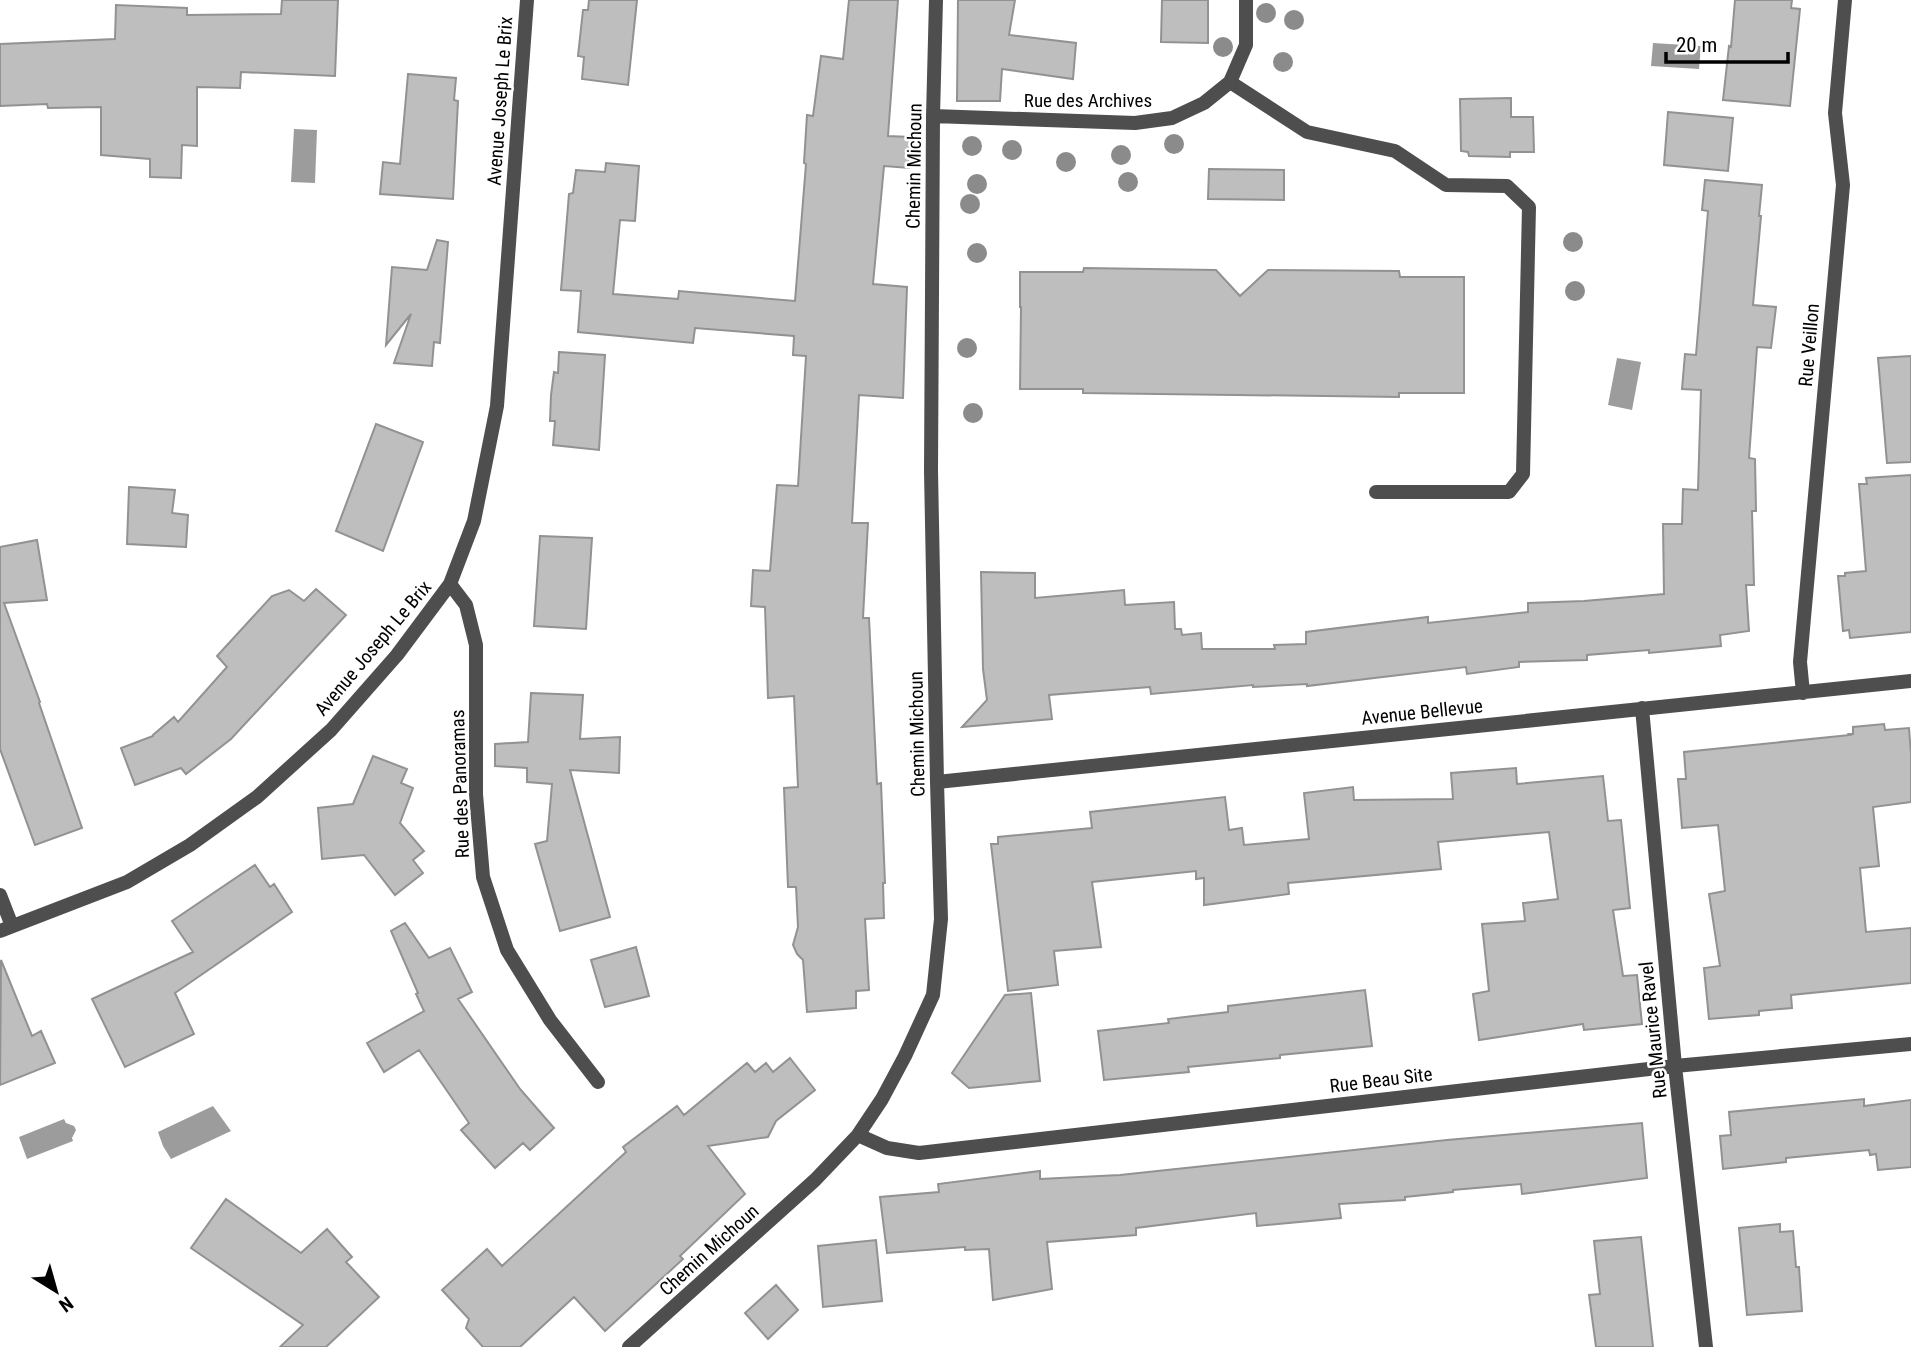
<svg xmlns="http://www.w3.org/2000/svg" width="1911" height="1347" viewBox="0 0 1911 1347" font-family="'Roboto Condensed',sans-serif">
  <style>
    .water { fill: #9c9c9c }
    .building { fill: #bebebe; stroke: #929292; stroke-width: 2 }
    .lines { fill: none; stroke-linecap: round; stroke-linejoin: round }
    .service { stroke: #4e4e4e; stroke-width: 14 }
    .minor { stroke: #4e4e4e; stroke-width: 14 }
    .tree { fill: #8b8b8b }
    .labels { text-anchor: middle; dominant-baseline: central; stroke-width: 5; stroke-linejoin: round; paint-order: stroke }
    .street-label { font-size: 19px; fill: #000; stroke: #fff }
  </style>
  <rect width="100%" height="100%" fill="#fff"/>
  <path class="water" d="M1653,43L1701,46L1699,69L1651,66Z
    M294,129L317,130L315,183L291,182Z
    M1617,358L1641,362L1632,410L1608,405Z
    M213,1106L231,1131L171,1159L163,1146L158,1132Z
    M64,1119L66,1123L74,1126L76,1130L72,1138L73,1141L27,1159L19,1137Z"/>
  <path class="building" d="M282,0H338L335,76L241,72L240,88L197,87V146L182,145L181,178L150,177V159L101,155V107L48,108L47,104L0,106V44L115,39L116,5L187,8V15L281,14Z
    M589,0H637L628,85L582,79L584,57L578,56L583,10H588Z
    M849,0H898L888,136L910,137L909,168L884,166L873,284L907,287L903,398L859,395L852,523H868L863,618H869L877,784L881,783L885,883H883L884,918L865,919L869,990L856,991V1008L807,1012L803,960L797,954L793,945L798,927L796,887H788L784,788L798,787L794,696L768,698L765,607L751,606L753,570L770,571L777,485L798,486L806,356L793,355L794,336L695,328L693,343L578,332L581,291L561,290L569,194L573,193L576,170L605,172L606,163L639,166L635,221L620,220L613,294L678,299L679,291L795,301L806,164L804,163L807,115L813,116L821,56L843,59Z
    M958,0H1015L1009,35L1076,43L1073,79L1002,69L1000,101H957Z
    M1162,0H1208V43L1161,42Z
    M1735,0H1792L1791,8L1800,9L1790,106L1723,100L1729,46L1731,47Z
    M408,74L456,78L454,100L458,101L453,199L380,194L383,162L400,164Z
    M1511,98V117H1533L1534,152H1510V157L1469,156L1468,152L1461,151L1460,99Z
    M1668,112L1733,118L1728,171L1664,165Z
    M1209,169L1284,170V200L1208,199Z
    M1705,180L1762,185L1759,216H1761L1753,305L1776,307L1771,348L1757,347L1749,458L1755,459L1756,511H1752L1754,585H1746L1749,631L1720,635L1721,646L1649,653V650L1587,655V660L1519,662V667L1467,674L1466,667L1307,686V684L1253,687V685L1151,694L1150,687L1049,695L1052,719L962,727L987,700L983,669L981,572L1035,573V598L1124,590L1125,605L1174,602L1175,629H1181L1182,635L1201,633L1202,649H1275L1274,645L1306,644V632L1428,617V623L1528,612V603L1584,601L1664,594L1663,524H1682L1683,489L1698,490L1701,390L1682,389L1685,354L1696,355L1708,211L1702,210Z
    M437,240L448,242L440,343L434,342L432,366L394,363L411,314L386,345L392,267L427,270Z
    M1084,268L1216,270L1240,296L1268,270L1399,271L1400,277H1464V393H1399V397L1083,393V389H1020L1021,307H1020V272H1083Z
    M559,352L605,355L599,450L553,445L555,421H550L551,395L554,372L558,373Z
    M1911,356V462L1887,463L1878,358Z
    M376,424L423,442L383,551L336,531Z
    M1911,475V632L1850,638L1849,630L1843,631L1838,576H1845V573L1866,571L1859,484H1867L1866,478Z
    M129,487L175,490L172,513L188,515L186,547L127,544Z
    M540,536L592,538L586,629L534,626Z
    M37,540L47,600L4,603L40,702L39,703L82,828L35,845L0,749V547Z
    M316,589L346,615L231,739L186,774L181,768L135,785L121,748L153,736V735L174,717L178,722L227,667L217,656L272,596L289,590L304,601Z
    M531,693L583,695L580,739L620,737L619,773L570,770L610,917L560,931L535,844L547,841L552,784L527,782V768L495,766V744L528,742Z
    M1884,724L1885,730L1909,728L1911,754V802L1873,807L1879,866L1860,868L1866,932L1911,928V983L1791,995L1792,1008L1759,1011V1015L1709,1019L1704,968L1720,966L1709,894L1725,891L1718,825L1682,828L1678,779H1686L1684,752L1850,735L1849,734H1853V727Z
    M373,756L407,769L401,783L413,788L400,823L424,851L413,860L423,873L395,895L364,855L322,859L318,808L353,804Z
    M1516,768L1517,784L1603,776L1608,821L1621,820L1630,908L1613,910L1623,976L1637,975L1642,1024L1584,1030L1583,1024L1479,1040L1473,994L1489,991L1482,924L1525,921L1523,903L1558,899L1549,832L1438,842L1441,869L1288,883L1289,894L1204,905V878L1196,879V871L1092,882L1101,947L1054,951L1058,985L1008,991L991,844H998V837L1092,828L1090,812L1225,797L1229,830L1242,828L1244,845L1309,839L1304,793L1353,787L1354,800L1453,799L1451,773Z
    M255,865L270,887L274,884L292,912L175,993L194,1034L125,1067L92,999L193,952L172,921Z
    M405,923L429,958L450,948L472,992L458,999L520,1089L554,1128L530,1150L523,1143L495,1168L461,1130L469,1123L419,1050L384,1072L367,1043L424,1011L416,994L418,993L391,931Z
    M636,947L649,996L605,1007L591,960Z
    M1,960L32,1036L41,1031L55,1063L0,1085Z
    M1365,990L1372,1046L1280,1055V1058L1188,1067L1189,1072L1104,1080L1098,1031L1169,1023L1168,1019L1228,1012V1006Z
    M1031,993L1040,1081L969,1088L952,1073L1005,995Z
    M790,1058L815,1090L776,1121L768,1137L708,1146L745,1194L680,1256L683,1259L605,1331L574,1297L520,1347H483L466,1328L469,1319L442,1290L487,1249L502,1266L626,1152L623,1147L677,1106L684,1115L747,1063L755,1072L766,1063L773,1072Z
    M1864,1099V1106L1911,1100V1167L1878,1170L1876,1154L1870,1155L1869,1150L1786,1158V1162L1723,1169L1720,1136L1731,1135L1729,1112Z
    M1642,1123L1647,1178L1522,1194L1521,1184L1453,1190V1192L1405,1197V1200L1339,1204L1341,1218L1257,1226L1256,1213L1136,1228V1235L1047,1242L1052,1289L993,1300L989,1249L965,1250V1247L887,1253L880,1197L939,1192L938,1184L1040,1171V1179L1120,1175L1447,1140Z
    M226,1199L301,1253L327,1229L352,1257L346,1262L379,1297L326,1347H280L303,1325L191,1248Z
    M1780,1224V1232L1793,1231L1796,1267H1799L1802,1311L1747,1315L1739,1228Z
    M1641,1237L1653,1347H1596L1589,1295L1600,1294L1594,1241Z
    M876,1240L882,1301L823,1307L818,1246Z
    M776,1285L798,1310L768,1339L745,1313Z"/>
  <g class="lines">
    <path class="service" d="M1230,82L1307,132L1395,151L1446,185L1507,186L1529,207L1523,474L1509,492H1376"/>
    <path class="minor" d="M933,116L1135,123L1172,118L1204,103L1230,82L1246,45V0
      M450,584L466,605L476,645V794L483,877L507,950L550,1020L598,1082
      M1803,693L1800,662L1843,185L1835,113L1845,0
      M1642,708L1675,1066L1706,1347
      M937,782L1911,681
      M0,895L12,926
      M0,931L127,882L190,845L257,797L331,730L397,655L450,584L474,521L497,406L527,0
      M858,1135L887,1148L919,1153L1675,1066L1911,1044
      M629,1347L815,1180L858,1135L882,1099L905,1056L933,995L941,919L937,782L931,471L933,116L936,0"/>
  </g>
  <g class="tree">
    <circle cx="1266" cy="13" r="10"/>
    <circle cx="1294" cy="20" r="10"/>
    <circle cx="1223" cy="47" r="10"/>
    <circle cx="1283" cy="62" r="10"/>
    <circle cx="1174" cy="144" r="10"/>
    <circle cx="972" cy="146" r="10"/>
    <circle cx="1012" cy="150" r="10"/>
    <circle cx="1121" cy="155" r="10"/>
    <circle cx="1066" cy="162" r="10"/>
    <circle cx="1128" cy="182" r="10"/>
    <circle cx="977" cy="184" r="10"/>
    <circle cx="970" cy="204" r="10"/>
    <circle cx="1573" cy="242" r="10"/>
    <circle cx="977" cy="253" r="10"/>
    <circle cx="1575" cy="291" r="10"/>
    <circle cx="967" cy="348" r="10"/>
    <circle cx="973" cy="413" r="10"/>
  </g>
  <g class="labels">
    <g class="street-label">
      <text x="1088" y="100">Rue des Archives</text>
      <text transform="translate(500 101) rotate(-86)">Avenue Joseph Le Brix</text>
      <text transform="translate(914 166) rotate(-89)">Chemin Michoun</text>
      <text transform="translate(1809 345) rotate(-85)">Rue Veillon</text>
      <text transform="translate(373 648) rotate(-50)">Avenue Joseph Le Brix</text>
      <text transform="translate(1422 712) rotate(-6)">Avenue Bellevue</text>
      <text transform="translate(917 734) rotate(-91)">Chemin Michoun</text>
      <text transform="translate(460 784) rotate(-92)">Rue des Panoramas</text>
      <text transform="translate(1653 1030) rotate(-96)">Rue Maurice Ravel</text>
      <text transform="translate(1381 1080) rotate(-7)">Rue Beau Site</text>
      <text transform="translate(709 1250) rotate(-42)">Chemin Michoun</text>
    </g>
  </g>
  <g transform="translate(56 1291) rotate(143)" stroke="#ffffff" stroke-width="5" paint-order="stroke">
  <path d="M0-5L12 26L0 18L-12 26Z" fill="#000000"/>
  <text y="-10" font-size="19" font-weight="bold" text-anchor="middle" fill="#000000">N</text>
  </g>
  <path d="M1666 52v10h122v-10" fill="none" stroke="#000000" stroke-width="3.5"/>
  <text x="1676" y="52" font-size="21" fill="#000000" stroke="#ffffff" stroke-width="5" paint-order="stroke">20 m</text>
</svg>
